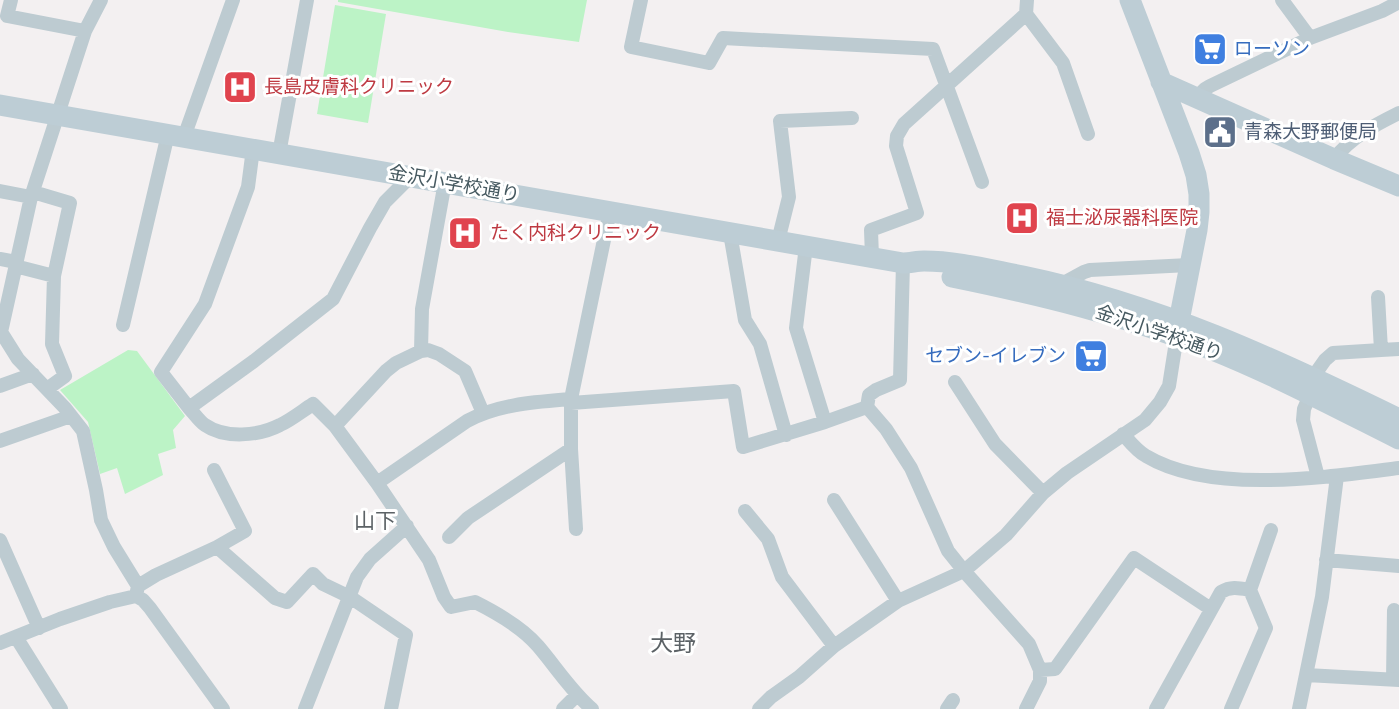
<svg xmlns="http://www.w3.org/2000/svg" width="1399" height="709" viewBox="0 0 1399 709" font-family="'Nunito Sans','Noto Sans JP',sans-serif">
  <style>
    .green { fill: #bcf3c6 }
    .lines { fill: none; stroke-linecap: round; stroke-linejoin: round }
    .street { stroke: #bdcbd1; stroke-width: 14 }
    .secondary { stroke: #bdcdd5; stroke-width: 21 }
    .labels { text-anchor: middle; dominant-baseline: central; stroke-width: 6; stroke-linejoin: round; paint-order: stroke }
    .shop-label { font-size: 19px; fill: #366cbe; stroke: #fff; text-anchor: start }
    .health-label { font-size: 19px; fill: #be3a42; stroke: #fff; text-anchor: start }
    .service-label { font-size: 19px; fill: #4e5e75; stroke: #fff; text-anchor: start }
    .street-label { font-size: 19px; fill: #465960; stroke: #fff }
    .neighbourhood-label { font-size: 21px; fill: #5c6266; stroke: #fff }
    .quarter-label { font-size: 23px; fill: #5c6266; stroke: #fff }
  </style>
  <rect width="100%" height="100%" fill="#f3f0f1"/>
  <path class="green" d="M338,0H587L579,42L508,32L338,2Z
    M335,5L386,14L368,123L317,114Z
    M128,350L137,351L185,416L173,430L176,448L158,454L163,475L125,494L117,468L100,474L88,422L60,390Z"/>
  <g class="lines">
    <path class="street" d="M11,0L7,16L85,31
      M101,0L85,31L31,197L1,332L18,359L65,408L83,431L96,490L101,520L114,547L138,586L136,596
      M641,0L631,47L709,63L723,38L933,49L982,182
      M1027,0L1026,14L1063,63L1088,134
      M1282,0L1310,38
      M1197,97L1205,89L1210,86L1310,38L1382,11L1399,2
      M184,137L233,0
      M253,149L248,187L205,304L161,372L189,408L254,361L333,299L370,228L385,202L411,176
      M279,154L307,0
      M1334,159C1351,137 1375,125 1399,113
      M0,191L31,197
      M33,192L70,203L54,276L52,344L65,376L47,389
      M730,233L745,320L760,344L786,435
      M778,241L789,197L780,121L852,118
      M806,246L796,328L825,422
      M872,257L871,230L917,213L896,146L897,136L904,124L1026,14
      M0,259L16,262
      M903,263L900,380L876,390L869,395L867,407L886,429L911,468L948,551L964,571L1029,644L1040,670V681L1026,709
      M15,266L54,276
      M1062,284L1084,272L1090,270L1189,265
      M1378,297L1381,350L1399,349
      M123,325L168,134
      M421,351L422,309L445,182
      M1313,377L1325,360L1333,353L1381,350
      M955,382L995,444L1043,493
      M0,386L33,374
      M1310,395L1304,409L1303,420L1318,477
      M571,399C535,402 499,404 467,421L377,483L429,560L444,597L451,607L475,602C497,613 522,627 538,646C556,667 571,691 592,709
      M571,403L734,391L743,447L825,422L867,407
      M189,408C194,413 199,421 205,425C225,439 259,436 280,425C291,420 302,411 313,404L335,426L377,483
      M335,426L386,371L396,363L421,351L428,350L439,354L465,371L483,413
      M1123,434C1130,442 1137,451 1146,456C1211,495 1327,477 1399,468
      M0,441L71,416
      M214,470L245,531L217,547
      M834,500L898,601
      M745,511L768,539L782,577L834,646
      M576,529L571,449V399L610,211
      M449,537L468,518L571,449
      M0,540L39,628
      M1326,560L1399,566
      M138,586L156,575L217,547L275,598L287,602L313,574L323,584L350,597L406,635L391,709
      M16,637L61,709
      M0,643L60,619L110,602L136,596L143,600L150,608L223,709
      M1040,670L1055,669L1134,558L1211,609
      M1306,675L1399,680
      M1393,680L1394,610
      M305,709L357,577L370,559L407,526
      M563,709L577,695
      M759,709L771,697L799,677L834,646L898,601L964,571L1006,535L1043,493L1067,473L1145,420L1160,402L1169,386L1178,329
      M947,709L953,700
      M1156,709L1221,592C1231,586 1239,588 1250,590
      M1231,709L1266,628L1250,590L1271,530
      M1299,709L1322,597L1337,476"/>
    <path class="secondary" d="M1130,0L1189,153L1196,175L1199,194V212L1197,230L1179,321
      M1161,82L1334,159L1399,186
      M0,105L903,263C910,263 917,261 924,261C957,261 991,270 1023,276C1158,304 1276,359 1399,419
      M952,277C1040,295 1127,316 1210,349C1275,375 1337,408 1399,439"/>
  </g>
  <defs>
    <g id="supermarket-square" transform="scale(1.75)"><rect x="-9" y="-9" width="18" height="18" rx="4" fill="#3f7fe0" stroke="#fff"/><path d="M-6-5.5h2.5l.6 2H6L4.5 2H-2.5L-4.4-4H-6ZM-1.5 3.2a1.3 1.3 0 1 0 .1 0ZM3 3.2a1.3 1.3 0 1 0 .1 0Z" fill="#fff"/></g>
    <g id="hospital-square" transform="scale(1.75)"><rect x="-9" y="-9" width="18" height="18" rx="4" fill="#e0444e" stroke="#fff"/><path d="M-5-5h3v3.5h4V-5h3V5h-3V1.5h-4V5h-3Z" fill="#fff"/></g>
    <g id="civic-square" transform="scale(1.75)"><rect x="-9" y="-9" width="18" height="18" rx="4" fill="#5c6f8a" stroke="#fff"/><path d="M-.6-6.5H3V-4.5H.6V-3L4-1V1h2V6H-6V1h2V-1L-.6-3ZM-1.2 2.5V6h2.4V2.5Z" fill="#fff"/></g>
  </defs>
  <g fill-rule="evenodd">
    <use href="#supermarket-square" x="1210" y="49"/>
    <use href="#hospital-square" x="240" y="87"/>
    <use href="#civic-square" x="1220" y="132"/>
    <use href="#hospital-square" x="1022" y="218"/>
    <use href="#hospital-square" x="465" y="233"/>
    <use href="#supermarket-square" x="1091" y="356"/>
  </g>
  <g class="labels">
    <g class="shop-label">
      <text x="1234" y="49">ローソン</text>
      <text x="1066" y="356" text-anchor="end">セブン-イレブン</text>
    </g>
    <g class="health-label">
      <text x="264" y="87">長島皮膚科クリニック</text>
      <text x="1046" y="218">福士泌尿器科医院</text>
      <text x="490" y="233">たく内科クリニック</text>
    </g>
    <g class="service-label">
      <text x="1244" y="132">青森大野郵便局</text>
    </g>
    <g class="street-label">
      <text transform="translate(454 184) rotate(10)">金沢小学校通り</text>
      <text transform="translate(1159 333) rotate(19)">金沢小学校通り</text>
    </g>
    <g class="neighbourhood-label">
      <text x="375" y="521">山下</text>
    </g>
    <g class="quarter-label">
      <text x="673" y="643">大野</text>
    </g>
  </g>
</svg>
